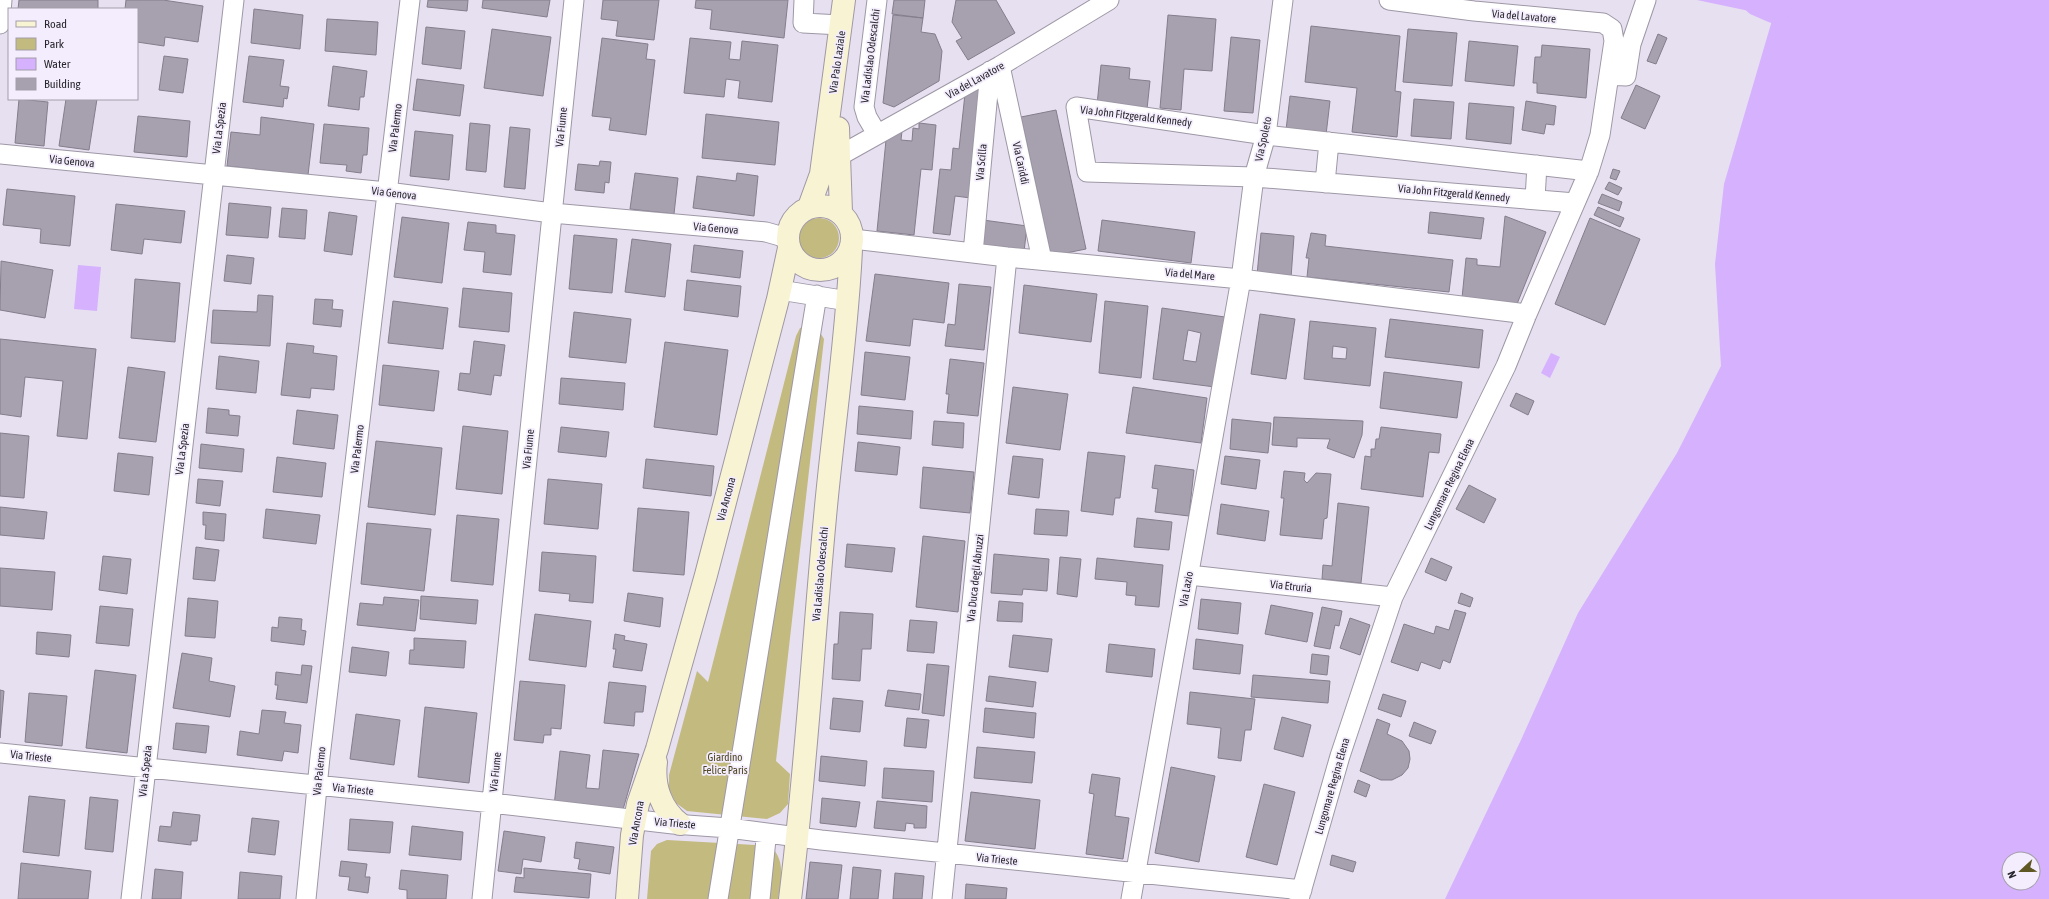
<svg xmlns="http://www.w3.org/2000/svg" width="2049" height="899" viewBox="0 0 2049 899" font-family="'Asap Condensed',sans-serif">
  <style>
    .green { fill: #c3ba80 }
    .water { fill: #d5b1fe; fill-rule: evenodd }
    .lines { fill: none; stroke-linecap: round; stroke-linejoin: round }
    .river { stroke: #d5b1fe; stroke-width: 33 }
    .building { fill: #a7a0af; stroke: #847d8c; fill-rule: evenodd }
    .street-casing { stroke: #9e97a6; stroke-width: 21 }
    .secondary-casing { stroke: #9e97a6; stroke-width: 24 }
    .street { stroke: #fff; stroke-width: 19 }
    .secondary { stroke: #f8f3d2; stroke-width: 22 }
    .labels { text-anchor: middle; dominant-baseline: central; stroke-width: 3.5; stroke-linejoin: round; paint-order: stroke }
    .street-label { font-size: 11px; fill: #29272d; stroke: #f4edfd }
    .park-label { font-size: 11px; fill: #4d4720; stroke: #f4edfd }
  </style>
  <rect width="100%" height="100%" fill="#e7e0f0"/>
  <path class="green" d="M799 238a20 20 0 1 1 40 0a20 20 0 1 1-40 0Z
    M806,326H816L824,339L776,761L790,774L788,804L780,813L767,819L687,811L676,803L669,789V775L697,671L708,682L796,336L800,328Z
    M667,840L771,846C786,862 781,879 778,899H647L651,851L657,844Z"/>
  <path class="water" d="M1697,0H1758L1754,12Z
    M1778,0H2049V899H1445L1521,740L1578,613L1677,453L1721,366L1715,264L1724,184ZM2009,859H2033V883H2009Z
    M78,265L101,267L97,311L74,309Z
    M1551,353L1560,357L1550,378L1541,373Z"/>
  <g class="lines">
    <path class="river" d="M1759,0L1775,7"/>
  </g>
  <path class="building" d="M19,0H98V9H18Z
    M126,0H163L203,6L198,42L165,37L164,46L137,42V9H125Z
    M428,0H468L467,11L427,7Z
    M483,0H550L547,17L482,8Z
    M603,0H659L654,40L616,36L618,21L601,19Z
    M696,0H788L784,38L710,29L712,10L695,8Z
    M894,0H925L923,18L892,14Z
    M956,0H996L1015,33L968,60L956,41L962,38L952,22Z
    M254,9L303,15L300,49L251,43Z
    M893,15L923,18L921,32L935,34L942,51L939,81L894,107L883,103Z
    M1168,15L1216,19L1212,71L1184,69L1181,110L1160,108Z
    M327,19L378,22L376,55L325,51Z
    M1311,26L1400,36L1395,91L1401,92L1397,137L1352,132L1357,88L1305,82Z
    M426,27L465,31L461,69L422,64Z
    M492,29L551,37L543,96L484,88Z
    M1408,29L1457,33L1452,86L1403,82Z
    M1658,34L1667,38L1656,64L1647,61Z
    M1231,37L1260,40L1253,113L1224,111Z
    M602,38L648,44L646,59L655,60L646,135L609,130L611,118L592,116Z
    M690,38L731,42L729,59L740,60L742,41L778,45L772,102L738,98L740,81L726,79L724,97L684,93Z
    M1469,41L1518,46L1514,86L1465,81Z
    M1542,45L1590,49L1586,98L1537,93V83H1533L1535,57H1541Z
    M164,56L188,59L183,93L159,90Z
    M249,56L284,60L280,86L289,87L287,99L284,98L283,107L243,102Z
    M1101,65L1130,68L1129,79L1150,81L1147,109L1097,105Z
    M333,66L367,71L364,97H360L359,110L328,106Z
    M417,79L464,85L460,116L413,110Z
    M983,83L971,198L955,196L950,235L933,233L940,169L951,170L953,148L959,149L965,94Z
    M1636,85L1660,96L1645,129L1621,118Z
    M1290,96L1330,101L1326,135L1286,130Z
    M19,99L48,102L44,146L15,143Z
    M66,99H97L89,150L59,146Z
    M1414,99L1454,102L1451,139L1411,136Z
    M1526,101L1556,106L1554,125L1546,124L1544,134L1522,130Z
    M1469,103L1514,107L1511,144L1466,139Z
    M1056,110L1086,249L1051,256L1021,117Z
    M706,114L779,122L775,165L702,158Z
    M138,116L190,121L187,157L134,152Z
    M261,117L314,124L308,175L227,166L231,132L260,135Z
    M470,123L490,125L486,172L466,170Z
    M919,123L936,125L932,170L921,169L914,235L877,231L886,140L902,131L901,140L912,141L913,128L919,129Z
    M324,124L369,128L367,155H363L361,173L346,171L347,165L320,163Z
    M510,127L530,129L525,189L504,187Z
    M415,131L453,135L449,180L410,176Z
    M600,161L611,162L609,183L605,182L604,193L575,190L578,164L599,166Z
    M1613,169L1620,171L1616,180L1610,178Z
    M635,173L678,178L674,214L630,209Z
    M737,173L758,176L754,216L693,208L697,176L736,181Z
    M1609,182L1622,188L1618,195L1605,189Z
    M7,189L75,196L70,246L40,243L41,229L3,225Z
    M1602,194L1622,202L1619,211L1598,203Z
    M229,203L271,207L268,238L226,235Z
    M116,204L185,211L181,243L144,239L142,254L111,250Z
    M1598,207L1624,218L1620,227L1594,215Z
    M282,208L307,210L305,239L279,237Z
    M329,212L357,216L352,255L324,251Z
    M1430,212L1484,218L1481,239L1428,233Z
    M1505,216L1546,232L1517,304L1462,298L1466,258L1477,259V265L1500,267Z
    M402,217L449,223L442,283L394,277Z
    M1590,218L1640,239L1605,325L1555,304Z
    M983,220L1027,226L1024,252L979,247Z
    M1102,220L1195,232L1191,263L1098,251Z
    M468,222L496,225V233L515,235L511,275L483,272L485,252L464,250Z
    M1261,233L1294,236L1291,278L1257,275Z
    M1311,233L1326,235L1325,246L1453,260L1449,292L1307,277L1309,258H1306Z
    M574,235L617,239L612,293L569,289Z
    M632,239L671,244L665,297L625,292Z
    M694,245L743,251L740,278L691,272Z
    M227,255L254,258L251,284L224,281Z
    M1,261L53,270L45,318L0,310Z
    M875,274L949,283L944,323L913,319L910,346L866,341Z
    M135,279L180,283L175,342L131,338Z
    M687,280L741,286L738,317L684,310Z
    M959,284L991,287L984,350L945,346L948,324L955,325Z
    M1024,285L1097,294L1091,342L1019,333Z
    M463,288L512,293L509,332L459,327Z
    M258,295L273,296L270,346L211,343L213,310L257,312Z
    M315,299L333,300L332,309L343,310L341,327L313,324Z
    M393,301L448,308L443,349L388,343Z
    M1105,301L1148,306L1141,378L1099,373Z
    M1162,308L1225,317L1215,387L1153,379ZM1188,330L1201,333L1196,362L1183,360Z
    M574,312L631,319L626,363L569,357Z
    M1260,314L1295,319L1286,379L1251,374Z
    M1390,319L1483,330L1479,368L1385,357Z
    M1310,321L1376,328L1370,386L1304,379ZM1333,346L1347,348L1346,359L1332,358Z
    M0,339L96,349L87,439L57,436L63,381L25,377L21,417L0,414Z
    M474,341L505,345L501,376L494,375L491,395L458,390L460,373L470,374Z
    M665,342L728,350L717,435L654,427Z
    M287,343L314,346L313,353L337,356L334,390L311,388L310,398L281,395Z
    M865,352L910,357L905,400L861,395Z
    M219,356L259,361L256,393L216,389Z
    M950,359L984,363L978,416L947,413L949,394H946Z
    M383,365L439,371L434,411L379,405Z
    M128,367L165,372L156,442L119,438Z
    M1384,372L1462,382L1457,418L1380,408Z
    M561,378L625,383L623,410L559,404Z
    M1013,387L1068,394L1060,450L1006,443Z
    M1133,387L1207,398L1201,443L1126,433Z
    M1516,393L1534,401L1528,415L1510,406Z
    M859,406L913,411L911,439L857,434Z
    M208,408L229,410V415L240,416L238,436L206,433Z
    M297,410L338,415L334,449L293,444Z
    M1274,417L1363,421L1362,435L1354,458L1327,448L1330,439L1297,438V447L1272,445Z
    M1232,419L1271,423L1268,453L1230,449Z
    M934,421L964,423L963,448L932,445Z
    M463,426L508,431L502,494L456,489Z
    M561,427L609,432L606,457L558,452Z
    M1381,427L1441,434L1439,453L1429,452L1423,497L1361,489L1365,456L1371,457V449H1375L1376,439H1379Z
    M0,433L29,436L24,498L0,496Z
    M376,441L442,448L435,515L368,507Z
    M858,442L900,447L897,475L855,471Z
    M201,444L244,449L242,472L199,468Z
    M1088,452L1125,456L1120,498H1115L1113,515L1081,511Z
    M118,453L153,457L149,495L114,491Z
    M1013,456L1043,459L1039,498L1008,494Z
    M1225,456L1260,460L1256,489L1221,484Z
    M277,457L326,463L322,497L273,492Z
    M646,459L714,466L711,496L643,488Z
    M1155,465L1194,470L1189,516L1155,512L1158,489L1152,488Z
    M923,467L974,472L970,513L920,508Z
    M1284,471L1305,473L1304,480L1307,483L1316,473L1331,474L1327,518L1324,519L1322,539L1280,535L1284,498H1281Z
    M198,479L223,481L220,506L196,503Z
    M548,479L602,484L598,529L544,524Z
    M1469,485L1496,499L1484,523L1456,509Z
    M1338,503L1369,507L1361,583L1322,579L1323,565L1332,566Z
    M1221,504L1269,511L1265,541L1217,534Z
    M0,507L47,512L44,539L0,535Z
    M638,508L689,512L684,575L633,571Z
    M266,509L320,515L316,544L263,538Z
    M1036,509L1069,511L1067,536L1034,534Z
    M203,512L226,514L224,541L205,539L206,525H203Z
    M457,515L499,519L493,585L451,581Z
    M1137,518L1172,522L1169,550L1134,547Z
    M367,523L431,529L424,591L361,584Z
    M923,536L965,541L958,612L916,607Z
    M847,544L895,548L892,572L845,567Z
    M196,547L219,550L215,581L193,579Z
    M542,552L596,556L593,603L569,601L570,594L539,591Z
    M994,554L1049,559L1047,591L1023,589L1022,595L991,593Z
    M103,556L131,559L127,594L99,590Z
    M1060,557L1081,559L1077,597L1057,594Z
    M1097,558L1163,565L1159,607L1135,605L1136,596L1126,595L1127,582L1095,579Z
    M1431,558L1452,567L1446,581L1425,572Z
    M0,568L55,572L52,610L0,606Z
    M628,593L663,598L660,627L624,621Z
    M1461,593L1473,598L1470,607L1458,603Z
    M421,596L478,600L476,624L420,619Z
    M384,597L419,600L415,631L357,625L360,603L383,605Z
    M188,598L218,601L215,638L185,636Z
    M1201,599L1241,603L1238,634L1198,629Z
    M999,601L1023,603L1022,622L997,621Z
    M1271,605L1313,613L1307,642L1265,634Z
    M100,606L133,609L129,646L96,643Z
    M1322,607L1342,611L1339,626L1335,625L1330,649L1314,646Z
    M1455,610L1466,613L1450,663L1443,660L1440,669L1421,662L1418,671L1391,662L1404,624L1434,634L1436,626L1449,630Z
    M840,612L873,614L871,649H862L860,681L832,679L834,644H838Z
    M535,614L591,621L586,667L529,660Z
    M279,617L302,619L301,630L306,631L304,645L271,641L272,627L278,628Z
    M1350,618L1370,625L1360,655L1340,648Z
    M910,620L937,622L934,653L907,651Z
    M37,632L71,635L69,657L36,654Z
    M615,634L625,636L624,640L647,644L642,671L613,667L616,649H613Z
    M1013,635L1052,639L1048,672L1009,667Z
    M414,638L466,641L464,668L409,664L410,650H414Z
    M1196,639L1243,645L1240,674L1193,669Z
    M1109,644L1155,649L1152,677L1106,672Z
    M352,647L389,652L386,676L349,672Z
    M182,653L212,658L209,681L235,686L230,717L173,708Z
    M1312,654L1329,656L1327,675L1310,673Z
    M927,664L949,666L944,716L922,713Z
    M302,665L312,666L307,703L276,699L278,685H275L276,672L301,675Z
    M95,670L136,675L127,753L86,748Z
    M1253,675L1330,681L1328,703L1251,697Z
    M989,676L1036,682L1033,707L986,701Z
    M520,681L565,685L561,729L551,728V735H544L543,743L514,740Z
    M609,682L646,686L643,712H635L634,726L604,723Z
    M0,690L4,691L0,738Z
    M888,690L921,694L919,710L885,706Z
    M1190,692L1255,699L1251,730H1245L1241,761L1218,758L1221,728L1187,724Z
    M29,693L67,696L62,746L25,742Z
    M1383,694L1406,701L1401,717L1378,709Z
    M833,698L863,701L860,732L830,729Z
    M425,707L477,713L469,783L418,777Z
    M985,708L1036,713L1034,738L983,732Z
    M262,710L286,712L284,723L301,725L298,753L284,751L282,761L237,755L240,731L259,734Z
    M356,714L400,720L394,765L350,759Z
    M1282,717L1311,725L1303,757L1274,749Z
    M907,718L929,720L926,748L904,746Z
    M1377,719L1390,724L1387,734L1402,741L1409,751L1410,759L1408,768L1402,775L1392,780H1381L1360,771Z
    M1414,722L1436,731L1431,744L1409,736Z
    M176,723L209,726L206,753L173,749Z
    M977,747L1035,752L1032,783L974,778Z
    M603,750L639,754L622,813L554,806L560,751L590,755L586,788L599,789Z
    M821,756L867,761L865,786L819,781Z
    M1171,767L1215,776L1199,862L1155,853Z
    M884,768L934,771L932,802L882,798Z
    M1092,774L1120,778L1115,816L1129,818L1123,859L1086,854L1094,794L1089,793Z
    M1358,780L1370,785L1366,797L1354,792Z
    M1264,784L1295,792L1277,865L1246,857Z
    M971,792L1040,800L1035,849L965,841Z
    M29,796L65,800L59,856L23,852Z
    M90,797L118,800L113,852L85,849Z
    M822,798L860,802L856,827L820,823Z
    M877,801L927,806L926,828H914V824L906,823L905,831L874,828Z
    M173,812L200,815L197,841H191V845L158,841L160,826L171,827Z
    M252,818L279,821L275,855L248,852Z
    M350,819L393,822L390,853L348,850Z
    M412,826L463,832L461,860L409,855Z
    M504,831L545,837L541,862L523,859L521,874L498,871Z
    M576,842L614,847L610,874L578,869L580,859L574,858Z
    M1332,855L1356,862L1353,872L1330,865Z
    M341,861L367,864L365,877H370L368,893L348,890L350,877L339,876Z
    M810,862L842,865L838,899H806Z
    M21,863L91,871L88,899H18Z
    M853,867L881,870L878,899H850Z
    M524,868L591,874L589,898L514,892L516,877L524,878Z
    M155,869L183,872L181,899H152Z
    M401,870L448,875L446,899H407V890L399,889Z
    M240,872L282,876L280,899H238Z
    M895,873L924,876L922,899H893Z
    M966,884L1007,888L1006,899H965Z"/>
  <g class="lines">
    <g class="street-casing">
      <path id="street" d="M804,0L803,23L841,25
        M0,24L2,0
        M1000,66L1042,260
        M1609,75L1626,76L1631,44L1646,0
        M877,134L867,117L864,107L877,0
        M0,154L387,192L552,213L766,232L787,238
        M839,156L1000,66L1109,0
        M1325,183L1329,142
        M1535,199L1537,165
        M1575,203L1254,177L1087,172L1076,107L1266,135L1589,171
        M853,239L1007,257L1241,279L1527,314
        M973,253L990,71
        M780,290L848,301
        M1189,575L1393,597
        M0,753L474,801L673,824L729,828L821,840L1302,890
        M131,899L234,0
        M306,899L320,757L410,0
        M482,899L574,0
        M718,899L817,295
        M760,899L766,839
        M942,899L1007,257
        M1131,899L1241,279L1254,177L1266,135L1283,0
        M1299,899L1340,756L1393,597L1506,366L1527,314L1589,171L1600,135L1614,41L1612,29L1603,23L1474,11L1389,0"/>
    </g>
    <g class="secondary-casing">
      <path id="secondary" d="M838,128L841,212
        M788 238a32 32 0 1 1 64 0a32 32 0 1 1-64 0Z
        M809,207L821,174L844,0
        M656,762C653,786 661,809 680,824
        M627,899L632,835L638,804L657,749L706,575L778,299L789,248
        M790,899C806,772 813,644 825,517C833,428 847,339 851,249"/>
    </g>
    <use href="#street" class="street"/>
    <use href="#secondary" class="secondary"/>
  </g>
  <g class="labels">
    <g class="street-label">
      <text transform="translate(1524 16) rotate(5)">Via del Lavatore</text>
      <text transform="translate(870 56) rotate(-83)">Via Ladislao Odescalchi</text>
      <text transform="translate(837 62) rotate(-82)">Via Palo Laziale</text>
      <text transform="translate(975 80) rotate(-29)">Via del Lavatore</text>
      <text transform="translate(1136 116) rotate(7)">Via John Fitzgerald Kennedy</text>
      <text transform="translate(561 127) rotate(-84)">Via Fiume</text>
      <text transform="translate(219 128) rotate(-83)">Via La Spezia</text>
      <text transform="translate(395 128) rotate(-83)">Via Palermo</text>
      <text transform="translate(1263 139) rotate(-78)">Via Spoleto</text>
      <text transform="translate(72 161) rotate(6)">Via Genova</text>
      <text transform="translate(981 162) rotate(-85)">Via Scilla</text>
      <text transform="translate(1021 163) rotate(78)">Via Cariddi</text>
      <text transform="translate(394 193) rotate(7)">Via Genova</text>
      <text transform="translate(1454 193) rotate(5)">Via John Fitzgerald Kennedy</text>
      <text transform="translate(716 228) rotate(5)">Via Genova</text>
      <text transform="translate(1190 274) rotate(5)">Via del Mare</text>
      <text transform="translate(182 449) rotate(-83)">Via La Spezia</text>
      <text transform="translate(357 449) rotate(-83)">Via Palermo</text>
      <text transform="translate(528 449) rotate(-84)">Via Fiume</text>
      <text transform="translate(1449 484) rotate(-64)">Lungomare Regina Elena</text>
      <text transform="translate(726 499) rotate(-75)">Via Ancona</text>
      <text transform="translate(820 574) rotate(-85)">Via Ladislao Odescalchi</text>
      <text transform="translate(975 578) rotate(-84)">Via Duca degli Abruzzi</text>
      <text transform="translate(1291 586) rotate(6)">Via Etruria</text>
      <text transform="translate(1186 589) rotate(-80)">Via Lazio</text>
      <text transform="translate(31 756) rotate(6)">Via Trieste</text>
      <text transform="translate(145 771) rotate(-84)">Via La Spezia</text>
      <text transform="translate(319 771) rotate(-84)">Via Palermo</text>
      <text transform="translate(495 772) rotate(-84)">Via Fiume</text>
      <text transform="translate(1332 786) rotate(-74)">Lungomare Regina Elena</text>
      <text transform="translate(353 789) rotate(6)">Via Trieste</text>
      <text transform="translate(636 823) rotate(-80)">Via Ancona</text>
      <text transform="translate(675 823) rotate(5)">Via Trieste</text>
      <text transform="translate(997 859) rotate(6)">Via Trieste</text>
    </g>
    <g class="park-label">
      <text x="725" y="757">Giardino<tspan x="725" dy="13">Felice Paris</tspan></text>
    </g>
  </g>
  <rect x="8" y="8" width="130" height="92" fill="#f4edfd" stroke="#a39eaa"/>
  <rect x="16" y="21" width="20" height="6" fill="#f8f3d2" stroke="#a39eaa"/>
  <text x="44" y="28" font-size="12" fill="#29272d">Road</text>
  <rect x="16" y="38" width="20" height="12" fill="#c3ba80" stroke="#a39eaa"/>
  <text x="44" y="48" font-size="12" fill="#29272d">Park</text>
  <rect x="16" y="58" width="20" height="12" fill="#d5b1fe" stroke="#a39eaa"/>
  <text x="44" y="68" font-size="12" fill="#29272d">Water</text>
  <rect x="16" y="78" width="20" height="12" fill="#a7a0af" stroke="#a39eaa"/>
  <text x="44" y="88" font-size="12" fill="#29272d">Building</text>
  <g transform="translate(2021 871) rotate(248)"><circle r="19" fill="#f4edfd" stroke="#a39eaa"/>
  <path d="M0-3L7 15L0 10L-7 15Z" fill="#5f5723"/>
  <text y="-6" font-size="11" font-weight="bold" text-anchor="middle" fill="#29272d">N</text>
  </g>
</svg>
